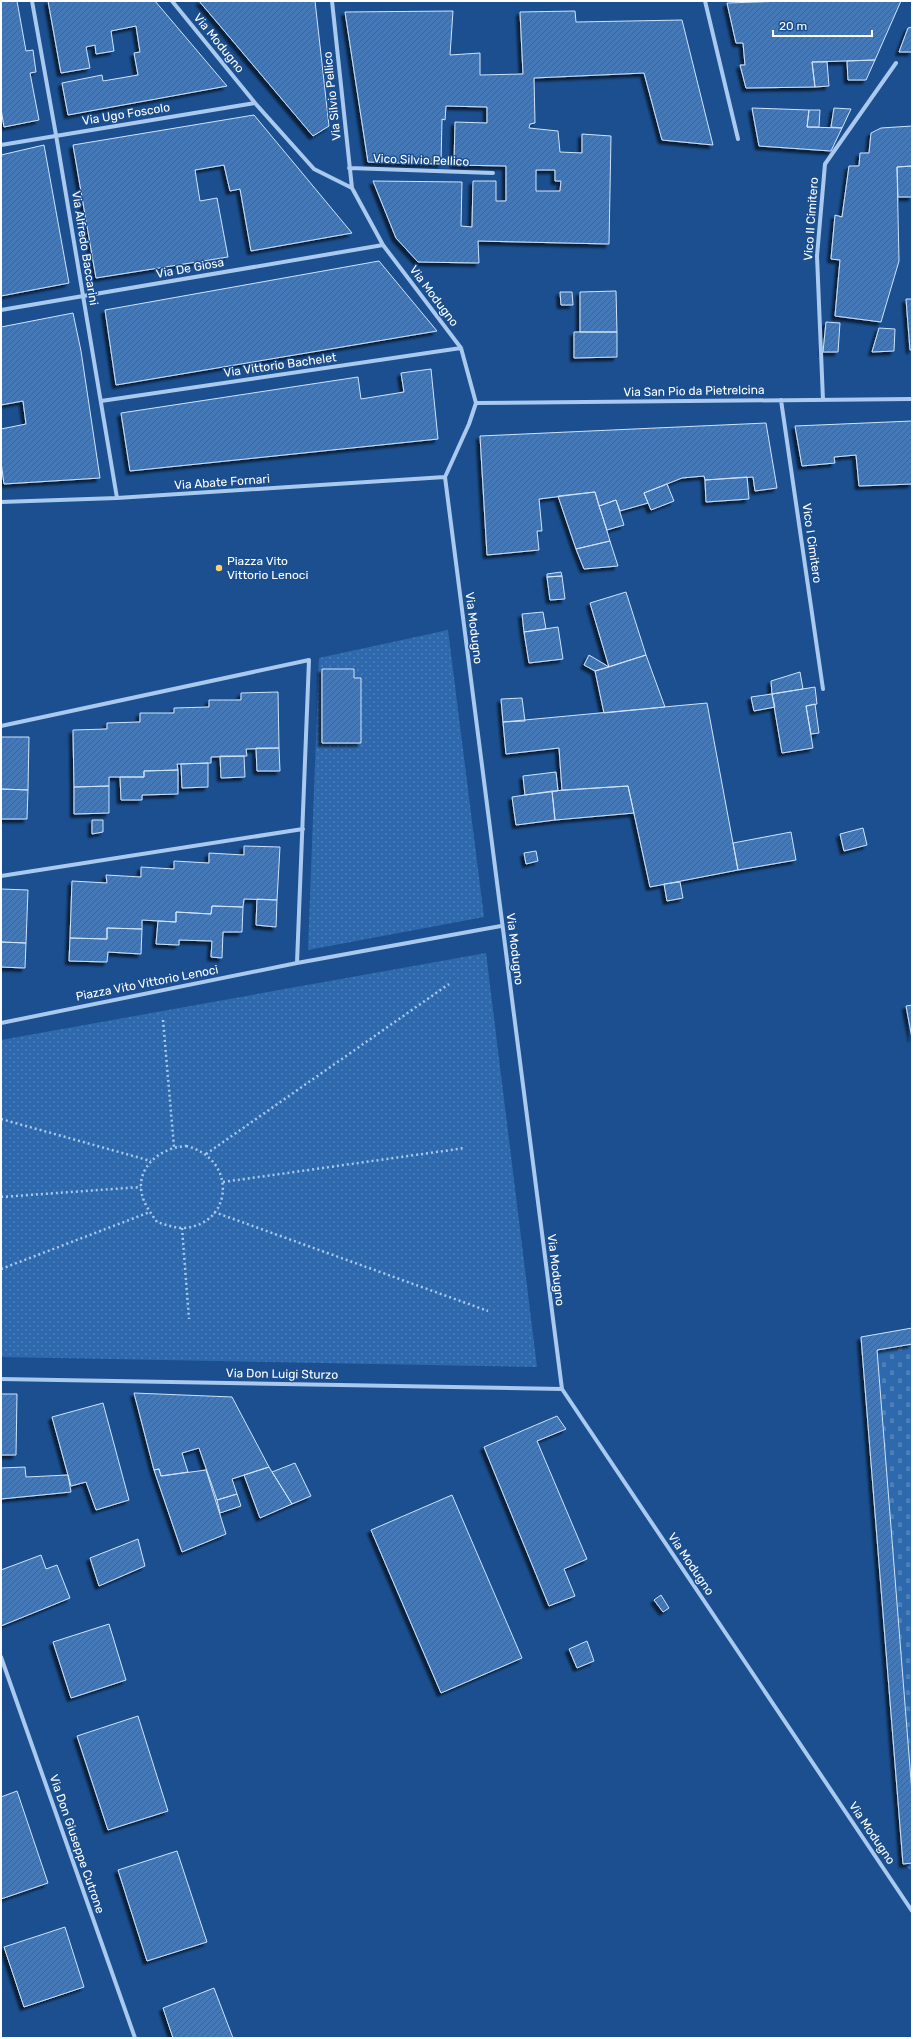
<svg xmlns="http://www.w3.org/2000/svg" width="913" height="2039" viewBox="0 0 913 2039" font-family="Rubik,sans-serif">
  <style>
    .cemetery { fill: url(#cemetery-stones) }
    .park { fill: url(#park-dots) }
    .building { fill: url(#building-hatch); stroke: #cfe3fa; fill-rule: evenodd; filter: url(#shadow) }
    .lines { fill: none; stroke-linecap: round; stroke-linejoin: round }
    .path { stroke: #a9c9ee; stroke-width: 2.5; stroke-dasharray: 2 3; stroke-linecap: butt }
    .street { stroke: #a9c9ee; stroke-width: 4 }
    .poi-dot { fill: #ffd166; stroke: #1b4f8f; stroke-width: 1.5 }
    .labels { text-anchor: middle; dominant-baseline: central; stroke-width: 3; stroke-linejoin: round; paint-order: stroke }
    .street-label { font-size: 12px; fill: #fff; stroke: #1b4f8f }
    .poi-label { font-size: 12px; fill: #fff; stroke: #1b4f8f; text-anchor: start }
  </style>
  <defs>
    <pattern id="cemetery-stones" width="16" height="16" patternUnits="userSpaceOnUse"><rect width="16" height="16" fill="#2e69ad"/><path d="M2 7V4a2 2 0 0 1 4 0v3zM10 15v-3a2 2 0 0 1 4 0v3z" fill="#4d80b9"/></pattern>
    <pattern id="park-dots" width="8" height="8" patternUnits="userSpaceOnUse"><rect width="8" height="8" fill="#2e69ad"/><path d="M2 2h.1M6 6h.1" fill="none" stroke="#4d80b9" stroke-width="1.8" stroke-linecap="round"/></pattern>
    <pattern id="building-hatch" width="6" height="6" patternUnits="userSpaceOnUse"><rect width="6" height="6" fill="#4478b7"/><path d="M-1 1l2-2M0 6l6-6M5 7l2-2" fill="none" stroke="#486282"/></pattern>
    <filter id="shadow"><feDropShadow dx="-3.5" dy="3.5" stdDeviation="1" flood-color="#0009"/></filter>
  </defs>
  <rect width="100%" height="100%" fill="#1b4f8f"/>
  <path class="cemetery" d="M912,1328V1871L903,1864L861,1337Z"/>
  <path class="park" d="M448,630L484,917L308,950L319,658Z
    M486,953L537,1367L1,1357V1040Z"/>
  <path class="building" d="M1,1H17L26,51L33,50L36,72L30,73L39,120L4,127L1,109Z
    M48,1H155L227,86L68,115L62,83L102,75L103,81L138,75L134,53L140,52L136,26L111,31L114,51L96,54L95,45L86,47L90,68L61,73Z
    M199,1H315L329,126L313,136Z
    M786,1H901L875,60L812,62L815,87L746,88L740,65H745L743,43H736L727,3Z
    M453,11L450,55L480,53V75L523,74L520,12L575,11L576,22L682,20L713,145L662,140L644,73L534,78L535,123L530,124L529,128L558,131L560,152L582,153V134L611,136L609,244L478,241L479,263L418,262L396,238L373,181L462,182L461,226L472,227L473,181H496V201H506V166L454,165L455,122L487,123V107L446,106L445,120L442,119L441,164L368,162L345,12ZM536,170H555V181H561L560,191H536Z
    M912,27V52H899L908,28Z
    M875,60L866,80H848L847,61Z
    M812,62H827L829,86L815,87Z
    M752,108L809,110L807,127L842,128L831,151L759,146Z
    M834,108L851,109L842,128L831,127Z
    M809,110H820L819,127H807Z
    M254,115L352,233L251,251L240,189L230,191L224,165L195,170L200,201L217,198L228,257L96,278L73,145Z
    M912,126V166L897,167L899,261L881,322L835,316L840,260L831,259L835,215L842,217L849,166H859L860,153H869L871,133L881,128Z
    M44,145L69,283L1,296V155Z
    M912,166V197H898L897,167Z
    M379,261L437,331L116,385L105,310Z
    M616,291L617,332H580V292Z
    M560,292H572L573,305H561Z
    M906,299H912V350H910Z
    M73,313L81,351L100,478L4,484L1,462V429L26,424L23,401L1,405V327Z
    M826,322L840,323L838,352H823Z
    M879,328L895,329L894,351L872,352Z
    M574,332H617V357L574,358Z
    M431,369L438,439L130,471L121,413L358,377L361,399L404,392L401,373Z
    M912,421V484L859,486L856,455L834,457L835,463L802,466L795,426Z
    M766,423L777,488L755,491L753,477L705,480L704,476L682,478L644,493L648,503L620,511L616,500L599,506L595,492L539,499L542,531H537L539,550L487,555L480,436Z
    M747,477L749,499L706,502L705,480Z
    M667,484L674,501L651,510L644,493Z
    M595,492L610,541L576,549L558,496Z
    M616,500L624,525L607,530L599,506Z
    M610,541L618,566L584,569L576,549Z
    M561,572L562,576L547,577V574Z
    M562,576L565,599L550,600L547,577Z
    M626,592L646,655L609,667L590,603Z
    M543,612L546,629L524,632L522,614Z
    M558,627L563,659L529,663L524,632Z
    M589,655L609,667L595,671L584,665Z
    M646,655L665,707L604,713L595,671Z
    M322,669H354V678H361V743H322Z
    M800,672L803,689L772,694L771,681Z
    M815,687L817,704L806,706L813,748L782,753L772,694Z
    M278,692L279,748L246,749L247,756L211,757V763L177,764L178,770L144,771V777H109V786L74,787L73,730L107,729V723L140,722V713H174V708L209,707V700H241V693Z
    M772,694L775,707L754,711L751,697Z
    M522,698L525,721L503,722L501,699Z
    M707,703L738,870L650,887L628,786L562,790L559,748L506,754L503,722Z
    M815,704L819,733L811,734L806,706Z
    M1,737H29L28,790L1,789Z
    M256,748H279L280,771H257Z
    M220,756H244L245,777L221,778Z
    M208,763V787L182,788L181,764Z
    M178,770V794L142,795V800H121L120,777H144V771Z
    M556,772L558,791L525,795L523,776Z
    M109,786V813L74,814V787Z
    M628,786L634,813L555,820L552,791Z
    M1,789L28,790L27,819H1Z
    M552,791L555,820L516,825L512,797Z
    M92,820H103V832L92,834Z
    M863,828L867,845L844,851L840,834Z
    M791,832L796,860L738,870L733,843Z
    M244,846L280,847L277,900L244,899L243,907L212,906L211,914L176,912V922L142,920V929L107,928V939L70,938L72,881L107,883L106,875L141,877V867L174,869V861L209,863V853L244,855Z
    M536,851L538,861L526,864L524,853Z
    M680,882L683,898L667,901L664,884Z
    M1,889L28,890L26,943L1,942Z
    M257,899L277,900L276,927L256,925Z
    M212,906L243,907L242,932H223L222,958L211,957L212,941L179,940V945L156,944L158,921L176,922V912L211,914Z
    M107,928L142,929L141,954L108,952L107,962L69,961L70,938L107,939Z
    M1,942L26,943L25,968L1,967Z
    M912,1005V1038L906,1006Z
    M912,1328V1344L877,1350L912,1793V1863L903,1864L861,1337Z
    M134,1393L232,1397L269,1467L232,1479L237,1494L217,1500L199,1448L182,1453L188,1472L161,1476L159,1469L154,1470Z
    M1,1394H17L16,1455H1Z
    M103,1403L129,1500L96,1510L86,1482L71,1486L52,1417Z
    M557,1416L566,1429L537,1441L587,1559L564,1569L575,1596L549,1606L484,1447Z
    M295,1463L311,1496L292,1504L272,1472Z
    M25,1467L26,1477L68,1475L71,1492L1,1499V1468Z
    M269,1467L292,1504L260,1518L244,1475Z
    M159,1469L161,1476L206,1470L226,1534L182,1552L154,1470Z
    M237,1494L241,1506L220,1513L217,1500Z
    M452,1495L522,1658L441,1693L371,1530Z
    M138,1539L145,1566L99,1586L90,1558Z
    M41,1555L46,1569L57,1565L70,1598L1,1626V1570Z
    M661,1595L669,1608L663,1612L654,1600Z
    M109,1624L126,1680L71,1698L53,1642Z
    M587,1641L594,1661L577,1668L569,1649Z
    M138,1716L168,1811L108,1830L77,1736Z
    M17,1791L48,1883L1,1899V1797Z
    M177,1851L207,1942L147,1961L118,1870Z
    M65,1927L84,1987L24,2007L4,1947Z
    M214,1988L233,2038H173L163,2008Z"/>
  <g class="lines">
    <path class="path" d="M163,1020L174,1147
      M1,1119L151,1161
      M186,1146C237,1158 234,1224 184,1228C175,1228 166,1225 157,1222C152,1215 147,1208 144,1201C132,1171 157,1148 186,1146Z
      M206,1154L449,984
      M223,1182L465,1148
      M1,1197L141,1187
      M214,1212L488,1311
      M182,1228L189,1319
      M1,1269L150,1212"/>
    <path class="street" d="M32,1L56,135L117,498
      M172,1L255,103L314,169L352,188L383,245L461,348L476,403L469,424L445,477L562,1389L912,1911
      M332,1L352,188
      M705,1L738,139
      M1,145L255,103
      M349,168L493,173
      M1,310L383,245
      M781,400L823,689
      M823,400L817,256L825,164L896,63
      M101,401L461,348
      M476,403L912,399
      M1,502L117,498L445,477
      M1,726L309,660L297,963
      M1,876L303,829
      M1,1023L297,963L501,926
      M1,1379L562,1389
      M1,1657L135,2038"/>
  </g>
  <circle class="poi-dot" cx="219" cy="568" r="4"/>
  <g class="labels">
    <g class="street-label">
      <text transform="translate(219 43) rotate(51)">Via Modugno</text>
      <text transform="translate(332 96) rotate(-96)">Via Silvio Pellico</text>
      <text transform="translate(126 114) rotate(-9)">Via Ugo Foscolo</text>
      <text transform="translate(421 160) rotate(2)">Vico Silvio Pellico</text>
      <text transform="translate(811 219) rotate(-86)">Vico II Cimitero</text>
      <text transform="translate(85 248) rotate(81)">Via Alfredo Baccarini</text>
      <text transform="translate(190 268) rotate(-10)">Via De Giosa</text>
      <text transform="translate(434 296) rotate(53)">Via Modugno</text>
      <text transform="translate(280 365) rotate(-8)">Via Vittorio Bachelet</text>
      <text transform="translate(694 391) rotate(-1)">Via San Pio da Pietrelcina</text>
      <text transform="translate(222 482) rotate(-4)">Via Abate Fornari</text>
      <text transform="translate(812 543) rotate(82)">Vico I Cimitero</text>
      <text transform="translate(474 628) rotate(83)">Via Modugno</text>
      <text transform="translate(515 949) rotate(83)">Via Modugno</text>
      <text transform="translate(147 983) rotate(-11)">Piazza Vito Vittorio Lenoci</text>
      <text transform="translate(556 1270) rotate(83)">Via Modugno</text>
      <text transform="translate(282 1374) rotate(1)">Via Don Luigi Sturzo</text>
      <text transform="translate(691 1564) rotate(56)">Via Modugno</text>
      <text transform="translate(872 1833) rotate(56)">Via Modugno</text>
      <text transform="translate(77 1844) rotate(71)">Via Don Giuseppe Cutrone</text>
    </g>
    <g class="poi-label">
      <text x="227" y="561">Piazza Vito<tspan x="227" dy="14">Vittorio Lenoci</tspan></text>
    </g>
  </g>
  <rect width="913" height="2039" fill="none" stroke="#ffffff" stroke-width="4"/>
  <path d="M773 30v6h99v-6" fill="none" stroke="#ffffff" stroke-width="2"/>
  <text x="779" y="30" font-size="12" fill="#ffffff" stroke="#1b4f8f" stroke-width="3" paint-order="stroke">20 m</text>
</svg>
